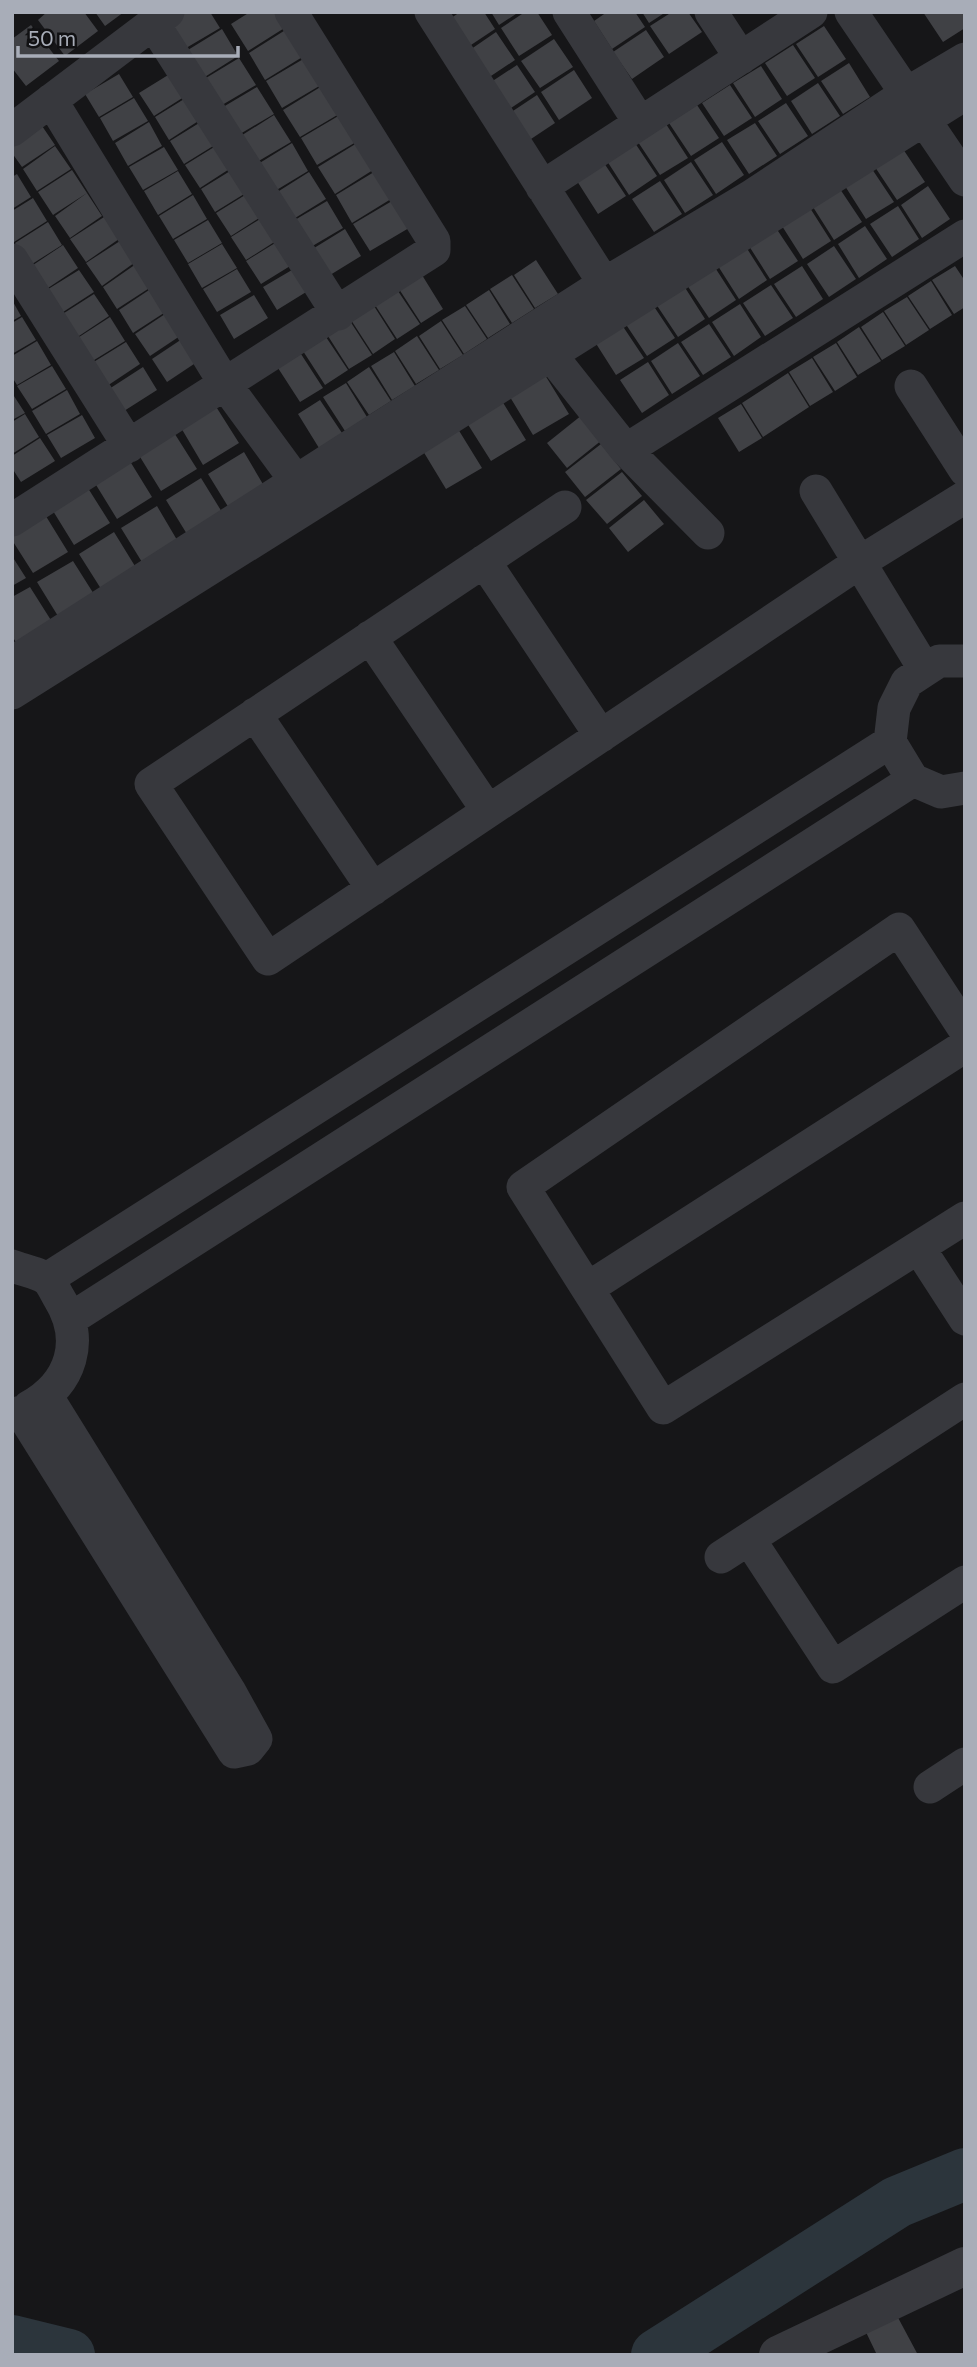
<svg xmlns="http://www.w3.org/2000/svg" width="977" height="2367" viewBox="0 0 977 2367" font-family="Commissioner,sans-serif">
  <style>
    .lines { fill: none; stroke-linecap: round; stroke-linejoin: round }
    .river { stroke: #2c353c; stroke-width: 52 }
    .building { fill: #404145 }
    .minor { stroke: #37383d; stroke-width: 33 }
    .tertiary { stroke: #37383d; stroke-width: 38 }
  </style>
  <rect width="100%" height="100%" fill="#161618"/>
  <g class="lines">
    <path class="river" d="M12,2341L69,2355
      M657,2355L897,2202L965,2174"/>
  </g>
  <path class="building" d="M47,12H84L98,31L65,56L38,20Z
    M95,12H124L105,26Z
    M184,12H210L220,28L181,51L165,24Z
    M250,12H277L286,27L248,51L231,24Z
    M460,12H484L495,29L462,51L444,23Z
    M491,12H519L499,25Z
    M525,12H537L552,35L519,56L501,28Z
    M607,12H635L645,27L612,49L594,21Z
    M642,12H666L649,23Z
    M672,12H688L702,32L669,54L650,26Z
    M923,12H963L965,28L943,42Z
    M31,25L59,61L26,86L12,68V39Z
    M824,26L846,59L818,77L796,44Z
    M222,29L238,56L200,80L183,53Z
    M287,29L304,56L265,80L249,53Z
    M646,30L664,57L632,79L613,52Z
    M496,32L515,60L482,82L464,54Z
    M554,39L573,67L540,88L521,61Z
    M793,45L815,78L787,96L765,63Z
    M239,58L256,85L217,108L201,81Z
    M305,58L321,85L282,108L266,81Z
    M849,63L870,97L843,114L821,81Z
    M517,65L535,92L502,114L485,86Z
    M761,66L782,99L755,117L733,83Z
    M574,70L592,98L559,120L541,92Z
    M173,72L187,95L154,116L139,93Z
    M119,74L133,97L99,117L85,94Z
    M818,83L840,116L812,134L791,101Z
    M730,85L752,118L724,136L702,103Z
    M322,86L339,114L300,137L283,110Z
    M257,87L274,114L235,137L218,110Z
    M537,95L555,123L522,145L504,117Z
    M189,96L203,118L169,140L155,117Z
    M134,98L148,121L113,141L100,118Z
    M786,103L808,136L780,154L758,121Z
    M697,105L719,138L691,156L669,123Z
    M274,115L291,142L252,165L236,139Z
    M340,115L356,142L317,165L301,138Z
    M204,120L218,143L184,164L170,141Z
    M149,122L162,146L128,166L115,143Z
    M40,123L55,145L22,167L12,153V141Z
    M755,123L777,156L749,174L727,140Z
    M666,124L688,158L660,175L638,142Z
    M722,142L744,175L716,194L694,160Z
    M292,143L308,171L270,194L253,167Z
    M357,143L373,170L335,194L318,167Z
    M635,143L657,176L629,195L607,161Z
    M219,144L234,166L200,188L185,165Z
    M55,146L71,169L37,191L23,169Z
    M164,147L178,170L143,190L129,167Z
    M903,149L925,182L897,200L875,167Z
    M691,162L713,195L685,213L664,180Z
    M604,163L626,196L598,214L577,181Z
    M235,168L249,191L215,212L201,189Z
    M872,169L894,202L866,219L845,186Z
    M72,170L87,193L53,215L38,192Z
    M178,171L192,194L158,215L144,191Z
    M309,172L326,199L287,223L271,196Z
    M374,172L391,199L352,223L336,195Z
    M17,174L31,197L12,209V177Z
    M660,181L682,214L654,232L632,199Z
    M928,186L950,219L922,238L901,205Z
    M840,189L862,222L834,240L813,207Z
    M250,192L264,215L231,236L216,213Z
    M87,193L102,216L70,238L55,216Z
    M193,195L207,219L173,239L159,216Z
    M33,198L47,221L14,242L12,211Z
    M327,201L343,228L304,251L288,224Z
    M392,201L409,228L370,251L353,224Z
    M898,206L919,239L892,257L870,224Z
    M810,208L831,241L803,259L782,226Z
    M265,216L279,239L246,260L231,237Z
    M104,217L119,239L86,262L70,239Z
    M208,220L222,243L188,263L174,240Z
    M48,222L62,245L29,266L15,243Z
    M865,226L887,259L859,278L838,244Z
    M776,228L798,261L770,279L749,246Z
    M345,229L361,256L322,280L306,253Z
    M280,240L295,263L261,284L246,261Z
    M120,241L134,263L102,286L86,263Z
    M222,244L237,268L202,288L188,264Z
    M63,245L78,268L45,290L30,267Z
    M834,246L856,279L829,297L807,264Z
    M746,247L767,280L739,299L718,266Z
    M536,260L558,294L535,308L514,275Z
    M136,264L151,287L117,309L103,287Z
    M714,266L736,300L709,318L687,285Z
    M802,266L823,299L796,317L774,284Z
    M955,266L965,281V307L954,314L932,280Z
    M297,267L311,289L277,310L263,287Z
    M237,269L251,292L217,312L203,289Z
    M79,270L94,292L60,314L45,291Z
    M422,275L443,309L421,323L399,289Z
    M512,275L534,309L512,323L490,289Z
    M931,281L952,315L930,329L908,296Z
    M771,285L793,318L765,336L743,303Z
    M684,286L705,319L678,337L656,304Z
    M152,288L167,311L133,333L119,310Z
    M489,290L510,324L488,338L466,305Z
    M398,291L420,324L397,339L375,305Z
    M94,294L109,316L76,338L61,315Z
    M254,295L268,318L234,339L220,315Z
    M907,297L929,330L906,345L884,311Z
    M12,300L21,316L12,321Z
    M740,304L761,337L734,356L712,322Z
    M653,305L675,338L647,356L625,323Z
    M374,306L395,339L373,354L351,320Z
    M465,306L487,339L464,354L442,320Z
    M168,312L183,334L150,356L135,334Z
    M883,312L905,346L882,360L861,327Z
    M22,317L36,340L12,354V323Z
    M110,317L125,341L91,362L76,339Z
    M350,321L372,355L349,369L328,336Z
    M441,321L463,355L440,369L419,336Z
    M709,324L731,357L703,375L681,342Z
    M622,325L644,358L616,375L595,342Z
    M859,327L881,361L858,375L837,342Z
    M417,336L439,370L416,384L395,351Z
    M185,337L200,360L167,382L152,359Z
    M326,337L348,370L325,385L303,351Z
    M37,341L51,365L17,385L12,377V356Z
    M126,342L140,364L107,386L92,363Z
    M678,343L700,376L672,394L651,361Z
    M836,343L857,377L835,391L813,357Z
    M394,352L415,386L392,400L371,366Z
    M301,354L323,388L300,402L278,368Z
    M812,358L833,392L810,406L789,372Z
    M648,362L669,395L642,413L620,380Z
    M52,366L66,389L32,409L17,386Z
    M143,367L157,390L124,411L109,389Z
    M369,367L391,401L369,415L347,382Z
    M788,373L809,407L763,437L742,403Z
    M545,375L569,414L533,435L510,397Z
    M346,383L367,417L345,431L323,397Z
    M67,390L80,414L46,434L32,411Z
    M12,393L25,413L12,420Z
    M320,400L342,433L319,448L298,414Z
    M502,401L526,440L491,461L467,423Z
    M741,404L762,438L739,452L718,418Z
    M215,405L239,443L203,465L180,426Z
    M25,414L39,437L12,454V422Z
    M82,415L95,438L61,458L47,435Z
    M582,415L602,440L567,468L547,443Z
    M458,429L482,468L446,489L423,451Z
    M173,431L197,469L161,491L137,452Z
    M40,438L55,461L21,482L12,468V456Z
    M601,444L621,469L585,497L565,472Z
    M244,452L267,491L232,513L208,474Z
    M128,458L152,497L117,519L93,480Z
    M622,472L642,496L607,524L586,500Z
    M201,478L225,517L190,539L166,500Z
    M86,485L110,523L74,545L50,506Z
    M644,500L664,524L628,552L609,528Z
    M157,506L180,545L145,567L121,528Z
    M44,513L68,552L33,573L12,540V533Z
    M114,532L138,571L103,592L79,554Z
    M12,556L26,578L12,586Z
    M73,561L97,599L61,621L37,582Z
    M30,587L54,625L19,647L12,636V597Z
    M895,2312L918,2355H877L864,2328Z"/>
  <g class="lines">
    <path class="minor" d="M431,12L616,302
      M569,12L640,123
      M711,12L741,58
      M851,12L965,180
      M153,23L338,314
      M51,100L225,384L310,500
      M12,130L168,12
      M542,187L811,12
      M12,260L129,446
      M550,354L626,450L708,533
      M911,386L965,470
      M626,450L965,236
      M816,491L925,670
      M565,507L151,784L268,959L860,562L965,497
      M12,520L434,250V241L291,12
      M484,561L601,736
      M370,637L488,811
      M965,661H939L907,682L894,708L890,742L913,780L941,792L965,788
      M12,663L604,284L750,197L904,95L965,59
      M12,693L965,94
      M255,714L373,889
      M965,1030L899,929L523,1187L663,1408L965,1218
      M919,1248L965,1319
      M12,1266C22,1270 40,1273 48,1280C52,1284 56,1293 59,1298C85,1340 72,1383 29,1407
      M47,1279L890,742
      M588,1288L965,1046
      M72,1318L913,780
      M21,1412L234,1752L248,1749L256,1739L230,1692L47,1397
      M749,1539L833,1667L965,1582
      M721,1557L965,1399
      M930,1787L965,1764"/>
    <path class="tertiary" d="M778,2355L965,2266"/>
  </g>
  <rect width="977" height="2367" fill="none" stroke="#a8adb8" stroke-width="28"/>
  <path d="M18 46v10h220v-10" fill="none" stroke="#a8adb8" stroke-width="3.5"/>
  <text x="28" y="46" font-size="21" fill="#a8adb8" stroke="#111113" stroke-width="5" paint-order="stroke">50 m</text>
</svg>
